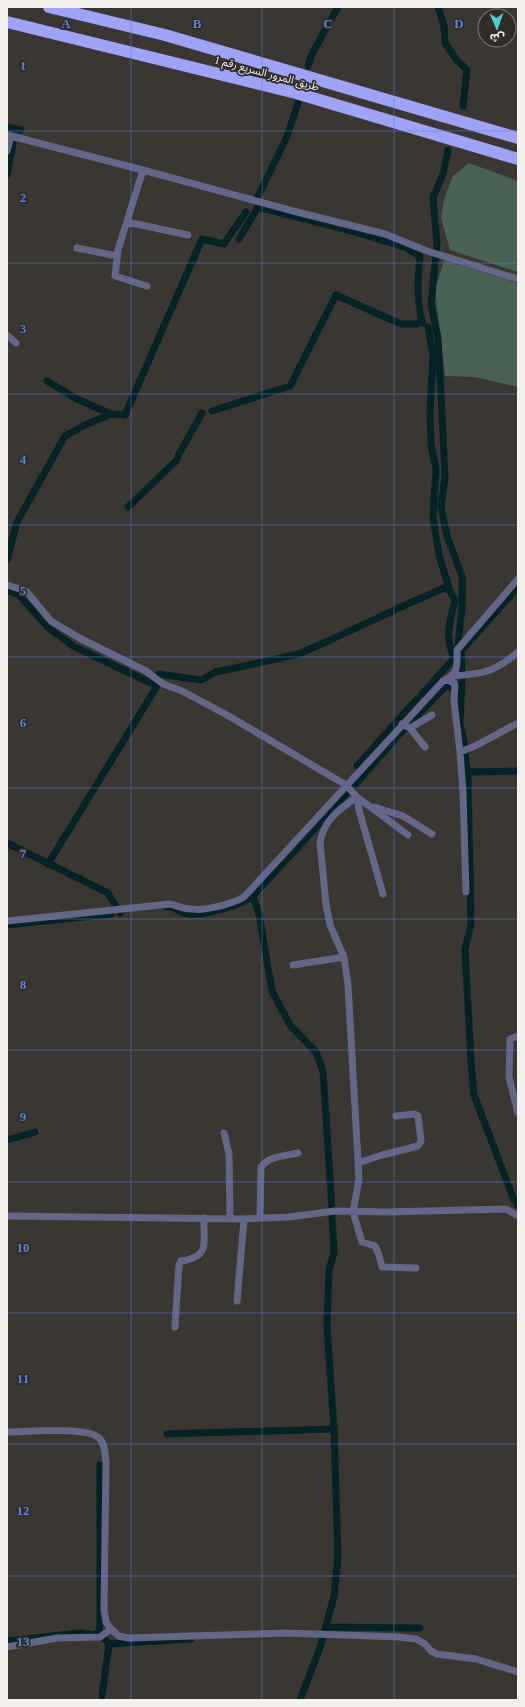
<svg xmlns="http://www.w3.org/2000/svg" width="525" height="1707" viewBox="0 0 525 1707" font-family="'Times New Roman','Noto Sans Arabic',serif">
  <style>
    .green { fill: #486255 }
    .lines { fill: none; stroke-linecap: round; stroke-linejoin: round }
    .canal { stroke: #032326; stroke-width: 7 }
    .street { stroke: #636688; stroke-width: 7 }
    .highway { stroke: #9fa3f8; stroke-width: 12 }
    .grid { fill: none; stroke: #5d7fde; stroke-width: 1; stroke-opacity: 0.55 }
    .labels { text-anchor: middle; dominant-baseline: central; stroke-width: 3.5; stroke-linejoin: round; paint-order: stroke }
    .street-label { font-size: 11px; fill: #f3f0ed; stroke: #302c27 }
    .grid-label { font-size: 13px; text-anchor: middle; font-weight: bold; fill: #5d7fde; stroke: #302c27; stroke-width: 3.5; stroke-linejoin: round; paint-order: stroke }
  </style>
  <rect width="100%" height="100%" fill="#3a3631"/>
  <path class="green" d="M469,163L518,181V272L450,250L441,218L444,199L453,176Z
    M444,260L518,283V387L475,377L445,376L435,290Z"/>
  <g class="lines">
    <path class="canal" d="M438,7L444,25L445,43L456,59L467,70L463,106
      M308,66L311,56L338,7
      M303,85V84
      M7,127L21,130
      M448,150L443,174L433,198L437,244L431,304L438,338L443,433L445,478L441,507L447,536L462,576V607L458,645
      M7,174L13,144
      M258,196L286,139L298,103
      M239,239L258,207L348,230L404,247
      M408,249L420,256C418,277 416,303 423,323
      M47,381L77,399L111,414
      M212,411L290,386L336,295L401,324H417L422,320
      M128,507L177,460L178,456L202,413
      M7,560L17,522L65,436L89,423L111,414L125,415L202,239L224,244L246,212
      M7,590L12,592
      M15,593L19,595L45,624
      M394,610L444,588L450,591
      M47,627L73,646
      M284,657L299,654L391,612
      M462,673L461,651L518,587
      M159,674L201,680L216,672L281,658
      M462,677L460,724L465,747
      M422,694L454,658C444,634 450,623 455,600L450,591L439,555L433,517L436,469L431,444L430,411L433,356L428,327
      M408,725L446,686L452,688
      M465,752L468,780L471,924L465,949L471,1062L474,1095L514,1200
      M357,766L417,699
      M467,772L518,771
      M353,787L404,729
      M7,843L108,893L120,913
      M289,857L348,792
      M48,864L157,686L77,648
      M257,891L286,860
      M253,896L259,914L272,991L290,1025L316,1052L323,1071L332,1208
      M167,907C175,906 180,913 188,914C202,916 245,905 255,894
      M7,925L111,914
      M7,1140L35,1132
      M517,1204L518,1205
      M167,1434L334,1429
      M326,1627L420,1628
      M99,1632L109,1644L191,1639
      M7,1641L79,1633L94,1635L99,1632L100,1623V1465
      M102,1696L109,1644
      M300,1700L321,1645L334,1596L338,1557L334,1429L327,1327L329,1269L334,1253L332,1215"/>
    <path class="street" d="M7,135L143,170L293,211L385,234L427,251L518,279
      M7,151L11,136
      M143,170L118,250L115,276L147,286
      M127,222L188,235
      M77,248L117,256
      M7,335L16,343
      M7,585L26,591L51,621L81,639L146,671L163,684L182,691L227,715L346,785L357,797C339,809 323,821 320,843L326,904L330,925L344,957L348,985L359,1179L353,1212L362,1242L375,1246L379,1255L382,1267L416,1268
      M452,676C483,674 495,672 518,652
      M443,681L448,680L454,683L455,686L454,701L460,752L463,792L466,892
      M402,724L410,728L425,747
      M410,728L432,715
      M460,752L475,746L518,723
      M374,807L403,816L432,834
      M383,894L359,810L357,797L408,835
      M7,921L170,904C177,906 185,909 192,909C205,911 232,904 244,897L443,681C459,673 457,667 457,650L518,579
      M293,965L344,957
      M518,1036L510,1039L509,1077L518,1113
      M224,1133L229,1154L230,1219
      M358,1163L382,1155L418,1146L421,1141L418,1116L414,1114L396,1116
      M7,1216L244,1219L289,1217L335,1211L386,1212L506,1209L518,1216
      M260,1218L261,1167C269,1156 284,1156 298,1153
      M237,1301L244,1219
      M175,1327L179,1265L181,1261C211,1257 203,1243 204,1218
      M7,1432C25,1432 88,1426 99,1438C105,1443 105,1454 106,1462L104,1610L106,1622L111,1629L119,1636L128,1638L285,1633L399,1637L416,1639L425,1644L431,1651L437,1654L476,1659L518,1672
      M7,1647L57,1638L100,1637L111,1629"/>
    <path class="highway" d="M49,7L165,35L518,138
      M7,22L296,93L518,159"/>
  </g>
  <path class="grid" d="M131,7V1700M262,7V1700M394,7V1700M7,131H518M7,263H518M7,394H518M7,525H518M7,657H518M7,788H518M7,919H518M7,1050H518M7,1182H518M7,1313H518M7,1444H518M7,1576H518"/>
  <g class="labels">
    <g class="street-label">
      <text transform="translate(267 73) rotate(15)">طريق المرور السريع رقم 1</text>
    </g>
  </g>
  <g class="grid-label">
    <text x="66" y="28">A</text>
    <text x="197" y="28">B</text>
    <text x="328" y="28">C</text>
    <text x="459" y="28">D</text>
    <text x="23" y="70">1</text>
    <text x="23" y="202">2</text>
    <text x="23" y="333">3</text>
    <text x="23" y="464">4</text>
    <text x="23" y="595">5</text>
    <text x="23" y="727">6</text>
    <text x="23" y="858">7</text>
    <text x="23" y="989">8</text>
    <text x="23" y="1121">9</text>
    <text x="23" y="1252">10</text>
    <text x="23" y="1383">11</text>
    <text x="23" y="1515">12</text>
    <text x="23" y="1646">13</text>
  </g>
  <rect width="525" height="1707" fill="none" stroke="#f3f0ed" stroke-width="16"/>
  <g transform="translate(497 28) rotate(178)"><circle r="19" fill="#302c27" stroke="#7e7a76"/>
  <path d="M0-3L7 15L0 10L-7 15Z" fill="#52ccd6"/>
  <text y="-6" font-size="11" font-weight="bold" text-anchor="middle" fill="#f3f0ed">ش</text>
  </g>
</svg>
